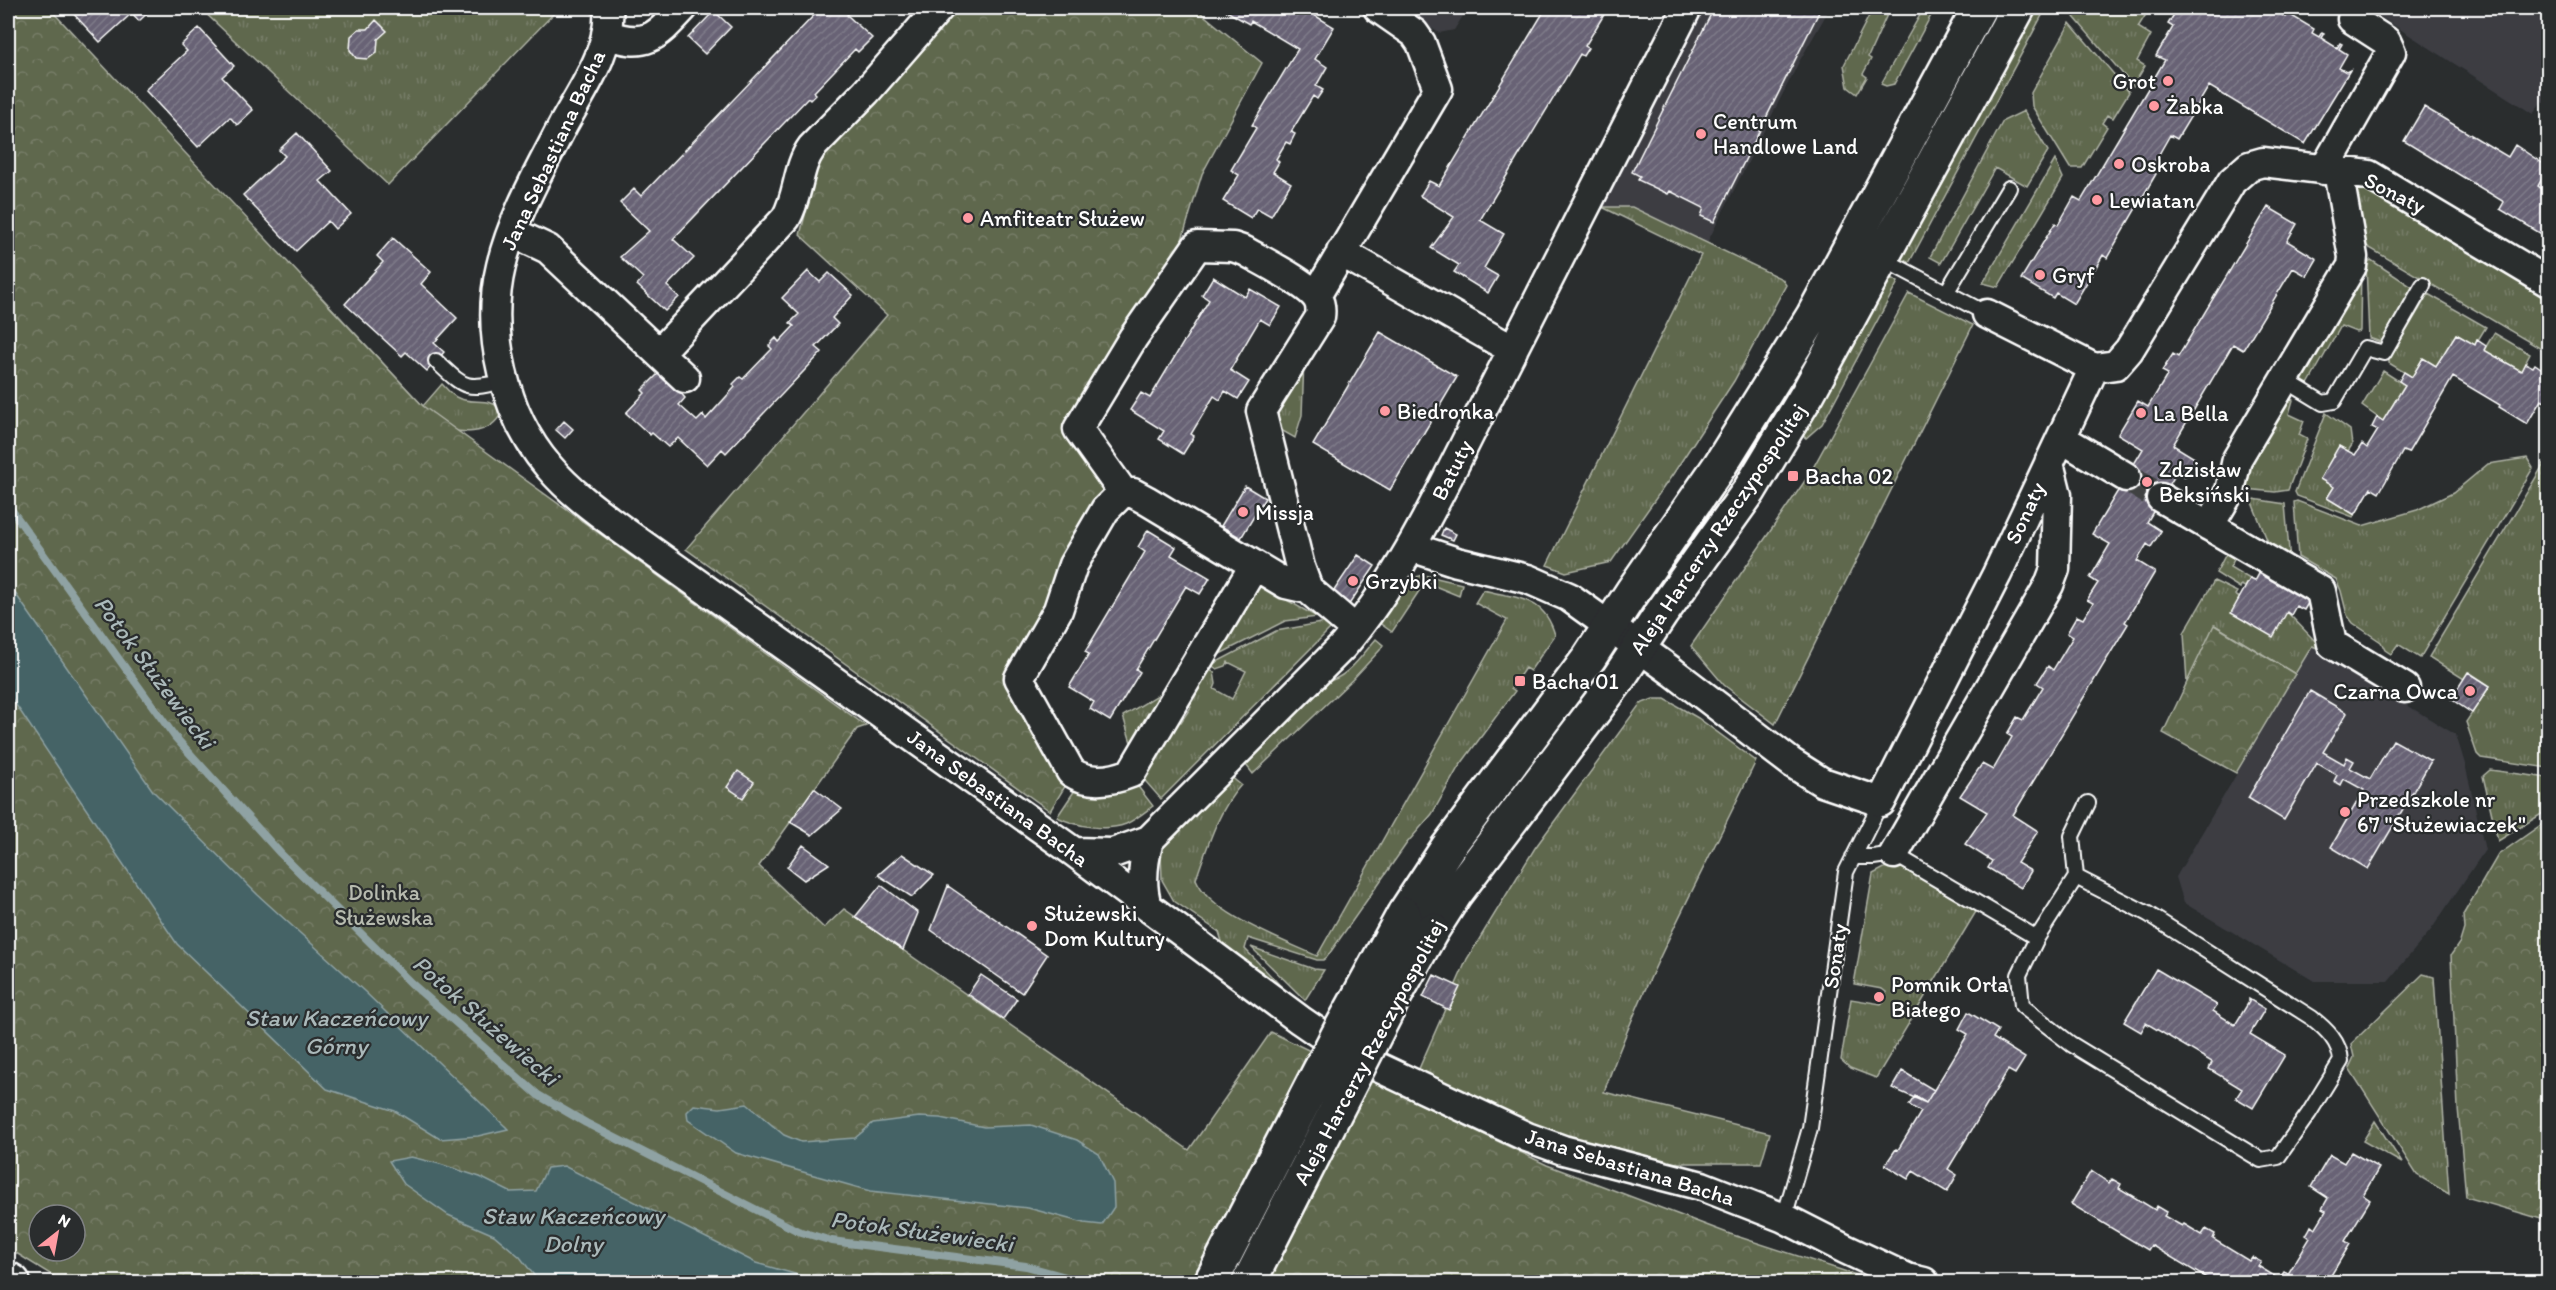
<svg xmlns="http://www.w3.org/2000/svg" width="2556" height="1290" viewBox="0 0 2556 1290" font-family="Itim,sans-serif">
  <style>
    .built { fill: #3c3d43 }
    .grass { fill: url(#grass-tufts); stroke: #afb3a6; stroke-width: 1.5 }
    .park { fill: url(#park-crowns); stroke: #afb3a6; stroke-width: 1.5; fill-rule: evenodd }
    .water { fill: #456466; stroke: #8fa2a3; stroke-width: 1.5 }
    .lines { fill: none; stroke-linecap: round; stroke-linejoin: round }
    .stream { stroke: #8fa2a3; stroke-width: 8 }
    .building { fill: url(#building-hatch); stroke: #fff; stroke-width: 1.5 }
    .minor-tunnel { stroke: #3f4243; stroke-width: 28; stroke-dasharray: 28 14; stroke-linecap: butt }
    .service-casing { stroke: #fff; stroke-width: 18 }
    .minor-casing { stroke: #fff; stroke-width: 33 }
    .tertiary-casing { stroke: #fff; stroke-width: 38 }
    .primary-casing { stroke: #fff; stroke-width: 38 }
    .service { stroke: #2a2d2e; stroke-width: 14 }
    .minor { stroke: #2a2d2e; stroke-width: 28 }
    .tertiary { stroke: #2a2d2e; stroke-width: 33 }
    .primary { stroke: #2a2d2e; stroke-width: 33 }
    .tertiary-bridge-casing { stroke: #fff; stroke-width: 38; stroke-linecap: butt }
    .tertiary-bridge { stroke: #2a2d2e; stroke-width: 33 }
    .poi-dot { fill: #ff9aa2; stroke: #2a2d2e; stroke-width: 2 }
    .labels { text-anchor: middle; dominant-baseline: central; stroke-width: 4.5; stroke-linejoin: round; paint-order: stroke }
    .poi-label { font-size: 22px; fill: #fff; stroke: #2a2d2e; text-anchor: start }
    .street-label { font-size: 22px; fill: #fff; stroke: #2a2d2e }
    .park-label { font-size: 22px; fill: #b7bbaf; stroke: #2a2d2e }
    .water-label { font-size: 24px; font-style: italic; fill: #abb9ba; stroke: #2a2d2e }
  </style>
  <defs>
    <pattern id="grass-tufts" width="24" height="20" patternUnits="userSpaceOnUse" patternTransform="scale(1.5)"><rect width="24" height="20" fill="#5f674d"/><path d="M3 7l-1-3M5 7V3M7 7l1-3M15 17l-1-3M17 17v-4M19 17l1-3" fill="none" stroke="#777e68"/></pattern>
    <pattern id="park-crowns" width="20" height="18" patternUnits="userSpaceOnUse" patternTransform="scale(1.5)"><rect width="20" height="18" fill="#5f674d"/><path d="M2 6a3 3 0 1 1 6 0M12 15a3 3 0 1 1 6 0" fill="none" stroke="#777e68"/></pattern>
    <pattern id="building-hatch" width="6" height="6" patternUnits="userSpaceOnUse" patternTransform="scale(1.5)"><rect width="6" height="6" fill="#676274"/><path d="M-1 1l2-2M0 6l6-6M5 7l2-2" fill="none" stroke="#7e7a89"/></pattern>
  </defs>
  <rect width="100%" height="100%" fill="#2a2d2e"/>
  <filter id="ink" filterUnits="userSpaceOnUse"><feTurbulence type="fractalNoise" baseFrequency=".0167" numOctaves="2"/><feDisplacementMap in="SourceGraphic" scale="12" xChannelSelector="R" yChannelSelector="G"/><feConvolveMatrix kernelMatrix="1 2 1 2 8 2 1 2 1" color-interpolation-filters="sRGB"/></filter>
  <g filter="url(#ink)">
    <path class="built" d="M1399,8H1468L1454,30L1439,33Z
      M1701,8H1830L1800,60L1707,243L1632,207H1602Z
      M2367,8H2548V105L2542,101L2533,114Z
      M2312,646L2343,658L2379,688L2456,735L2465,764L2485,850L2431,930L2388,981H2314L2184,903L2176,877Z"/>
    <path class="grass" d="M200,8H559L388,185Z
      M1873,8H1890L1868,57L1871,59L1863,74L1867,77L1857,94L1848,87L1844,65Z
      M1924,8H1935L1894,84L1886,86L1881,84Z
      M2034,8H2046L1909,263L1898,257Z
      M2080,8H2150L2138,27L2151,35L2137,61L2145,66L2133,86L2074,17Z
      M2070,23L2129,92L2113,118L2107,115L2102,123L2107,127L2082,168H2070L2032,106L2031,93Z
      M2024,111L2048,151L2027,186L1995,168L1941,263L1930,257L2003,121Z
      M2055,160L2063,178L1998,287L1983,283Z
      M2363,185L2548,292V353L2363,244L2354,189Z
      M1602,207H1632L1782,279L1786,285L1734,381L1673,474L1611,562L1566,572L1547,565L1701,255Z
      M2361,260L2360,331L2356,332L2341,326L2307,386L2299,380Z
      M2371,260L2412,287L2381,342L2369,338L2366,264Z
      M1889,277L1898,282L1822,424L1806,438L1801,435Z
      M311,286L423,406L442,384C446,388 451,394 456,397C472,406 490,395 502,411C491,438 457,434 435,425Z
      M1909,293L1973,325L1775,724L1724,685L1691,646L1809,475Z
      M2428,294L2486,327L2475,345L2456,334L2436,366L2423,358L2412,377L2389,363V360Z
      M2494,333L2530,354L2521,371L2484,350Z
      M1304,359L1302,415L1295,438L1274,426L1273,409Z
      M2383,371L2405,385L2383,421L2362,406Z
      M2287,396L2293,400L2289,414L2304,421L2299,435L2307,439L2288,490L2275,492L2246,489L2242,466Z
      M2326,413L2350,430L2352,445L2348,451L2339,446L2320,479L2334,487L2327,498L2355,515L2353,517L2297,496L2295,492Z
      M2548,457V768L2481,758L2477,754L2466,722L2490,686L2469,672L2464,679L2429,657Z
      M2527,458L2533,468L2420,658L2398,644L2391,654L2385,650L2381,642L2353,623L2347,615L2341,591L2336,579L2298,557L2294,502L2297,501L2362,526L2417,510L2453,493L2488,464Z
      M2253,499L2285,504L2290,562L2272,552L2251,500Z
      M2239,551L2230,567L2250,579L2245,587L2241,585L2240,588L2216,573L2227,552Z
      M1424,575L1462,584L1459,596L1425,582L1392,632L1378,622L1404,580Z
      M2214,581L2237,592L2235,595L2240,598L2245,621L2252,626L2287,612L2315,641L2343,658L2312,646L2295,674L2215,625L2187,683L2184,633Z
      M1260,585L1317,617L1285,621L1206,661L1252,588Z
      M1483,590C1518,599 1544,596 1555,635L1530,671L1525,668L1511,688L1515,691L1458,768L1432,814L1407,843L1327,957L1323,960H1317L1248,938L1245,949L1302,1008L1225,951L1219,932L1174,901L1162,880L1161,852L1166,837L1230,776L1241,785C1218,810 1207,848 1196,879C1210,914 1283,940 1317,956L1507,620L1475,603Z
      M1326,622L1331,628L1161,799L1139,774L1172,717L1181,722L1191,707L1181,701L1201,667L1214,672L1216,684L1214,689L1232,699L1246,671L1228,662L1226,666L1217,669L1211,665L1276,631Z
      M1376,639L1383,645L1380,650L1353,679L1253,774L1243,761L1324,682C1346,680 1362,655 1376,639Z
      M1166,690L1133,749L1123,716Z
      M1653,699H1665L1698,718L1756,761C1704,871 1644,977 1604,1092L1770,1133L1761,1163H1673L1531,1128L1418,1071L1467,959L1535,848L1640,704Z
      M2490,770L2548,778V810L2498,841L2483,776Z
      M1133,780L1153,806C1145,812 1135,820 1126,824C1105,832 1076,826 1057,817L1077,787Z
      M1890,865L1907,869L1977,910L1876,1078L1850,1068L1841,1060L1851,999L1881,1004L1886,999V992L1882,989L1854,984L1873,874Z
      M1251,947L1314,969L1324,970L1305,1000Z
      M2423,974L2434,977L2449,1194L2417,1175L2349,1068L2354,1057L2351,1044Z
      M2375,1121L2402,1163L2363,1141Z"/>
    <path class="park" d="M8,8H49L423,406L866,726L857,729L759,866L824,928L844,909L1189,1150L1271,1032L1547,1165L1730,1234L1878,1282H63L8,1248ZM39,1215H75V1251H39Z
      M954,8H1195L1262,63L1202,174L1181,243L1073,432L1122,490L1013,680L1067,783L1050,811L686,549L887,315L800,235L819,160L949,18Z
      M2214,625L2295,674L2236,773L2163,733Z
      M2548,820V1221L2466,1197L2458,1108L2451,955L2460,942L2464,929L2463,915L2498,855Z"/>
    <path class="water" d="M8,583L153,791L258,895L365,992L508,1129L478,1136L440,1139L395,1111L327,1089L177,944L8,693Z
      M747,1104L784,1135L801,1142L855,1138L873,1123L919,1117L940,1118L984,1127L1031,1125L1077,1140L1099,1154L1113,1183L1114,1207L1102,1225L1084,1223L1028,1208L870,1191L736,1153L688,1120L687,1112L694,1105L720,1108Z
      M411,1157L440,1164L480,1177L510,1192L536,1191L547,1168L564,1166L756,1263L823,1282H539L520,1257L494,1235L448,1215L404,1184L389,1161Z"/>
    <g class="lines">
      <path class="stream" d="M8,505L175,737L280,853L411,983L538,1095L586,1123L798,1231L832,1241L1026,1266L1084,1282"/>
    </g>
    <path class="building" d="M68,8H153L139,21L132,13L100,42Z
      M821,8H855L847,15L872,38L858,52L855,49L814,92L816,94L810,100L808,98L673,239L694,258L667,286L679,297L665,311L637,285L643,278L620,257L649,231L620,203L634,189L641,196Z
      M1221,8H1301L1305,10L1310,8L1317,11L1314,15L1334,27L1315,59L1327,67L1316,86L1323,90L1317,99L1313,96L1291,132L1295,134L1290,144L1286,142L1276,159L1279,162L1273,172L1291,183L1271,216L1257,208L1251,218L1223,201L1239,175L1231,170L1256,128L1252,125L1298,49L1251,21L1249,24Z
      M1546,8H1608L1585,46L1588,48L1583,56L1580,54L1480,220L1504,234L1484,268L1498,276L1488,293L1454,272L1459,265L1431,248L1454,217L1420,196L1429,181L1439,186Z
      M1714,8H1821L1714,222L1701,216L1704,208L1670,191L1668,194L1638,180L1640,176L1632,172Z
      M2178,8H2270L2285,17L2287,13L2314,29L2312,33L2319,37L2322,32L2324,33L2321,38L2337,48L2340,43L2342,44L2339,49L2347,54L2339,68L2346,72L2350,70L2305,144L2209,86L2177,139L2170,135L2150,170L2156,174L2107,258L2103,255L2074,304L2056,293L2053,298L2021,279L2055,223L2058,225L2074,197L2081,201L2165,60L2156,56L2173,27L2168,24Z
      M714,11L731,27L705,54L688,38Z
      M376,20L387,31L378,39L377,52L368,59L356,58L350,50L351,36L359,29H368Z
      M199,28L234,66L222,77L253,110L237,125L230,117L198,147L145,90L187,51L181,45Z
      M2424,107L2508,157L2515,145L2548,167L2538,186L2548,193V238L2500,209L2504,202L2404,141Z
      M297,133L332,171L320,181L351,214L335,229L328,221L296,251L243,195L285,156L279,150Z
      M2548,169V193L2538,186Z
      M2268,207L2297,224L2287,241L2317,259L2307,276L2293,268L2243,350L2233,344L2173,445L2196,459L2185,477L2177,472L2147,522L2161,531L2151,547L2147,544L2137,561L2155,572L2125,622L2128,624L2013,815L2038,831L2017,863L2031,871L2021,888L1988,868L1992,861L1965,844L1987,812L1960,796L1982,764L1993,770L2012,737L2007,734L2017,717L2023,720L2043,687L2037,683L2048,666L2053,670L2073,637L2067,633L2077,616L2083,619L2093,603L2087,600L2098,583L2090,578L2110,544L2092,534L2143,449L2118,434L2138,401L2148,407L2168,374L2162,371L2173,354L2178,357Z
      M393,238L431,272L421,284L457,318L434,343L444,352L427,371L406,352L402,356L345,304L383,262L377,256Z
      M808,271L820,282L829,273L853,295L832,318L838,324L816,347L822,352L726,453L722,449L707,465L678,438L668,447L652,433L650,435L626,413L645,393L642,390L662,370L682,390L680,392L685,398L679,405L697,421L703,415L706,419L735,387L733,384L740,377L743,379L772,349L769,346L773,341L776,338L779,342L794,326L790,323L799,314L782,298Z
      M1213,277L1245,297L1250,289L1281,307L1270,325L1260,319L1230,370L1249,382L1238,399L1225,391L1220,400L1214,396L1191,434L1194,436L1183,454L1159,439L1164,431L1130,410L1141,393L1150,398L1209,300L1202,295Z
      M1380,332L1457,377L1390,490L1313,445Z
      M2456,334L2475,345L2477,340L2486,346L2484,350L2521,371L2525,363L2533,367L2535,364L2548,373V396L2545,402L2541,400L2527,424L2499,407L2500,405L2453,377L2408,453L2403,451L2379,493L2371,488L2355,515L2327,498L2334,487L2320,479L2339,446L2355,455L2362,444L2367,448L2378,430L2372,427L2377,417L2383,421L2405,385L2399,381L2404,372L2412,377L2423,358L2436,366Z
      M564,421L573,429L565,438L556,430Z
      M1245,486L1265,498L1241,538L1221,526Z
      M1444,528L1456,534L1453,540L1441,535Z
      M1148,530L1176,547L1171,555L1210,578L1200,594L1186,586L1136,669L1140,672L1110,721L1090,709L1094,702L1069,687L1089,654L1085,652L1145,552L1138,547Z
      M1358,555L1375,566L1348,606L1331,595Z
      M2261,570L2311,598L2304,610L2296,606L2291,615L2287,612L2273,637L2231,613L2250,579L2255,581Z
      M2468,672L2490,686L2472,713L2451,699Z
      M2310,691L2347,713L2323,752L2344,764L2347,757L2354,761L2350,768L2370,779L2393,740L2431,761L2368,869L2331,847L2364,790L2344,779L2341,785L2334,781L2337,775L2317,763L2284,820L2248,798Z
      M738,771L754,782L743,798L727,787Z
      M814,788L842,809L812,835L790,822Z
      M803,845L829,864L804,880L787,867Z
      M902,854L934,875L912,897L878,875Z
      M881,885L918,913L903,950L855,917Z
      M948,886L1047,955L1022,993L931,930Z
      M2156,969L2217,1005L2213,1011L2235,1025L2249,1002V999L2265,1009L2250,1034L2285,1055L2253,1108L2236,1098L2242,1089L2209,1069L2212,1062L2146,1023L2141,1032L2124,1022Z
      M981,975L1017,999L1003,1019L968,994Z
      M1434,975L1460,987L1449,1010L1423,997Z
      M1968,1012L1998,1030L1993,1038L2025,1058L2015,1074L2008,1070L1948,1169L1957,1175L1947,1192L1913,1171L1908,1179L1885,1165L1896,1149L1898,1150L1921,1112L1909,1105L1915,1096L1926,1103L1968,1034L1959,1029Z
      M1902,1071L1934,1090L1926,1103L1892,1088Z
      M2351,1152L2379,1168L2363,1195L2370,1200L2345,1241L2350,1244L2327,1282H2213L2151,1245L2148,1250L2071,1204L2091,1171L2109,1183L2112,1179L2121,1184L2119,1188L2155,1210L2157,1206L2167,1212L2164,1216L2182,1226L2184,1224L2202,1235L2206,1229L2215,1234L2213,1239L2249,1261L2252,1257L2261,1262L2258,1266L2279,1279L2284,1272L2288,1274L2310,1238L2306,1235L2309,1230L2311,1226L2315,1229L2326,1211L2322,1209L2328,1198L2311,1187L2330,1155L2344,1163Z"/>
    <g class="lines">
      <path class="minor-tunnel" d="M2126,477L2161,498"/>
      <g class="service-casing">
        <path id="service" d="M1881,258L1987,314
          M1946,293L2009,188
          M436,361C466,389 464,390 505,381
          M2285,380L2323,403L2334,401L2365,348L2384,353L2423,285
          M1853,857H1873L1894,854L2037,938
          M2076,877L2148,914L2312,1018C2326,1029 2340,1042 2341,1061L2309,1113L2278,1157L2261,1160L2071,1044L2022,1006L2019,975L2037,938Z
          M2076,877L2072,836L2088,803
          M1784,1218L1810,1128L1846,872L1881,802"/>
      </g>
      <g class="minor-casing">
        <path id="minor" d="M608,8C612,49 582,90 563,125C540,170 513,216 501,266C485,332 504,415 549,467C571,493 598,512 625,532L1074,852L1300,1020L1348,1053L1527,1137L1563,1150L1702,1186L1784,1218L1845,1249L1907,1278L1924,1282
          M606,34C646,49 656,37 683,8
          M2324,170L2391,52L2386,41L2352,19
          M512,232L548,249L685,378
          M1341,252L1513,350
          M1316,296L1438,89L1421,43L1414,33L1378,8
          M1987,314L2094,368
          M660,352L786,218C799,196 797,167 812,147L866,92L939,8
          M2061,438L2126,477
          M1123,492L1078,429L1133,338L1197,246L1233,247L1245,251C1262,261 1307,283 1317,298C1321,304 1321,310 1320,317L1261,411L1300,567L1308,589
          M2161,498L2321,591L2332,644L2405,688
          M2209,526L2230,491L2237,459L2352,266L2353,257L2338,171
          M1411,547L1457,562L1528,579L1569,597L1673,672L1792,763L1822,782L1881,802L1997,574L2094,368L2116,365L2129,350L2232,181L2249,166L2263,162L2369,175L2548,282
          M1254,566L1131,773C1111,781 1089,784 1071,772L1019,678L1058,610L1073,565L1105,510L1123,492L1133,493L1146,500L1286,584L1308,589L1356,630
          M1074,852L1113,853L1149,840
          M1894,854L2049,585L2055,569L2057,495L2049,463
          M1147,906C1140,884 1143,862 1149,840L1343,646C1403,575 1441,490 1483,408C1552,275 1619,141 1687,8"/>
      </g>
      <g class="tertiary-casing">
        <path id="tertiary" d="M1404,914L1448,847L1589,658L1632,592L1720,465L1813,316L1979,8
          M1432,930L1455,894L1618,679L1661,614L1749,491L1808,393L2018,8"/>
      </g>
      <g class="primary-casing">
        <path id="primary" d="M8,1279L13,1282"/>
      </g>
      <use href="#service" class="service"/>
      <use href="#minor" class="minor"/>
      <use href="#tertiary" class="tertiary"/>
      <use href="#primary" class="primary"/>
      <g class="tertiary-bridge-casing">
        <path id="tertiary-bridge" d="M1211,1282L1341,1029L1404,914
          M1249,1282L1392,1001L1432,930"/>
      </g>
      <use href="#tertiary-bridge" class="tertiary-bridge"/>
    </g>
  </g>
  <g class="poi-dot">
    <circle cx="2168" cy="81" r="6"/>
    <circle cx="2154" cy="106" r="6"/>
    <circle cx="1701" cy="134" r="6"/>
    <circle cx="2119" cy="164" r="6"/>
    <circle cx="2097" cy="200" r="6"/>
    <circle cx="968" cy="218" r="6"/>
    <circle cx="2040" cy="275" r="6"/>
    <circle cx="1385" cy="411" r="6"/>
    <circle cx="2141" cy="413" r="6"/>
    <rect x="1787" y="470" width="12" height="12" rx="3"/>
    <circle cx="2147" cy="482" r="6"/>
    <circle cx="1243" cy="512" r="6"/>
    <circle cx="1353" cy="581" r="6"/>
    <rect x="1514" y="675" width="12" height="12" rx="3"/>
    <circle cx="2470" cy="691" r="6"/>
    <circle cx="2345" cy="812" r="6"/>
    <circle cx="1032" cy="926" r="6"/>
    <circle cx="1879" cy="997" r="6"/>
  </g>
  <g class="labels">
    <g class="poi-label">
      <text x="2156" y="81" text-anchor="end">Grot</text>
      <text x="2166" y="106">Żabka</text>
      <text x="1713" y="121">Centrum<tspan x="1713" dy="25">Handlowe Land</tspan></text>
      <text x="2131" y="164">Oskroba</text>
      <text x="2109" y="200">Lewiatan</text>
      <text x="980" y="218">Amfiteatr Służew</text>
      <text x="2052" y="275">Gryf</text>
      <text x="1397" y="411">Biedronka</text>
      <text x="2153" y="413">La Bella</text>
      <text x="2159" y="469">Zdzisław<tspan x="2159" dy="25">Beksiński</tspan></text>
      <text x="1805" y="476">Bacha 02</text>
      <text x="1255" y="512">Missja</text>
      <text x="1365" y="581">Grzybki</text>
      <text x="1532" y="681">Bacha 01</text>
      <text x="2458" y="691" text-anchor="end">Czarna Owca</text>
      <text x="2357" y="799">Przedszkole nr<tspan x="2357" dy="25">67 "Służewiaczek"</tspan></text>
      <text x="1044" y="913">Służewski<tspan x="1044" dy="25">Dom Kultury</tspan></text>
      <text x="1891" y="984">Pomnik Orła<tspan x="1891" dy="25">Białego</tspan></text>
    </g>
    <g class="street-label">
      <text transform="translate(553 150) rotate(-65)">Jana Sebastiana Bacha</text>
      <text transform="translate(2395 193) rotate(27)">Sonaty</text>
      <text transform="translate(1452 470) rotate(-63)">Batuty</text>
      <text transform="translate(2025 513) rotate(-65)">Sonaty</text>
      <text transform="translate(1718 529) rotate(-56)">Aleja Harcerzy Rzeczypospolitej</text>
      <text transform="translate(998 798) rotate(36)">Jana Sebastiana Bacha</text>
      <text transform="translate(1835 956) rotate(-82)">Sonaty</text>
      <text transform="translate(1369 1052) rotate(-62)">Aleja Harcerzy Rzeczypospolitej</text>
      <text transform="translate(1630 1167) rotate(17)">Jana Sebastiana Bacha</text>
    </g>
    <g class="park-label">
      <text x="384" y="892">Dolinka<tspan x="384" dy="25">Służewska</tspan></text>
    </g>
    <g class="water-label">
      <text transform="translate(155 672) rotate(53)">Potok Służewiecki</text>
      <text x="336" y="1017">Staw Kaczeńcowy<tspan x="336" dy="28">Górny</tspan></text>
      <text transform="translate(486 1020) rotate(41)">Potok Służewiecki</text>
      <text x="573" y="1215">Staw Kaczeńcowy<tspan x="573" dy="28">Dolny</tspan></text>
      <text transform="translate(922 1231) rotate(8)">Potok Służewiecki</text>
    </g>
  </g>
  <rect width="2556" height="1290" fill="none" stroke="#2a2d2e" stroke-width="30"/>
  <rect x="15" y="15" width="2526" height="1260" fill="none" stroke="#fff" stroke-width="2" filter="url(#ink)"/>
  <g transform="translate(57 1233) rotate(31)"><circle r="28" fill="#2a2d2e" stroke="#7f8182" stroke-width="1.5"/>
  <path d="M0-4.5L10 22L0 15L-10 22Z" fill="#ff9aa2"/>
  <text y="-9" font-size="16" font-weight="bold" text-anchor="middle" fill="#ffffff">N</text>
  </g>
</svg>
